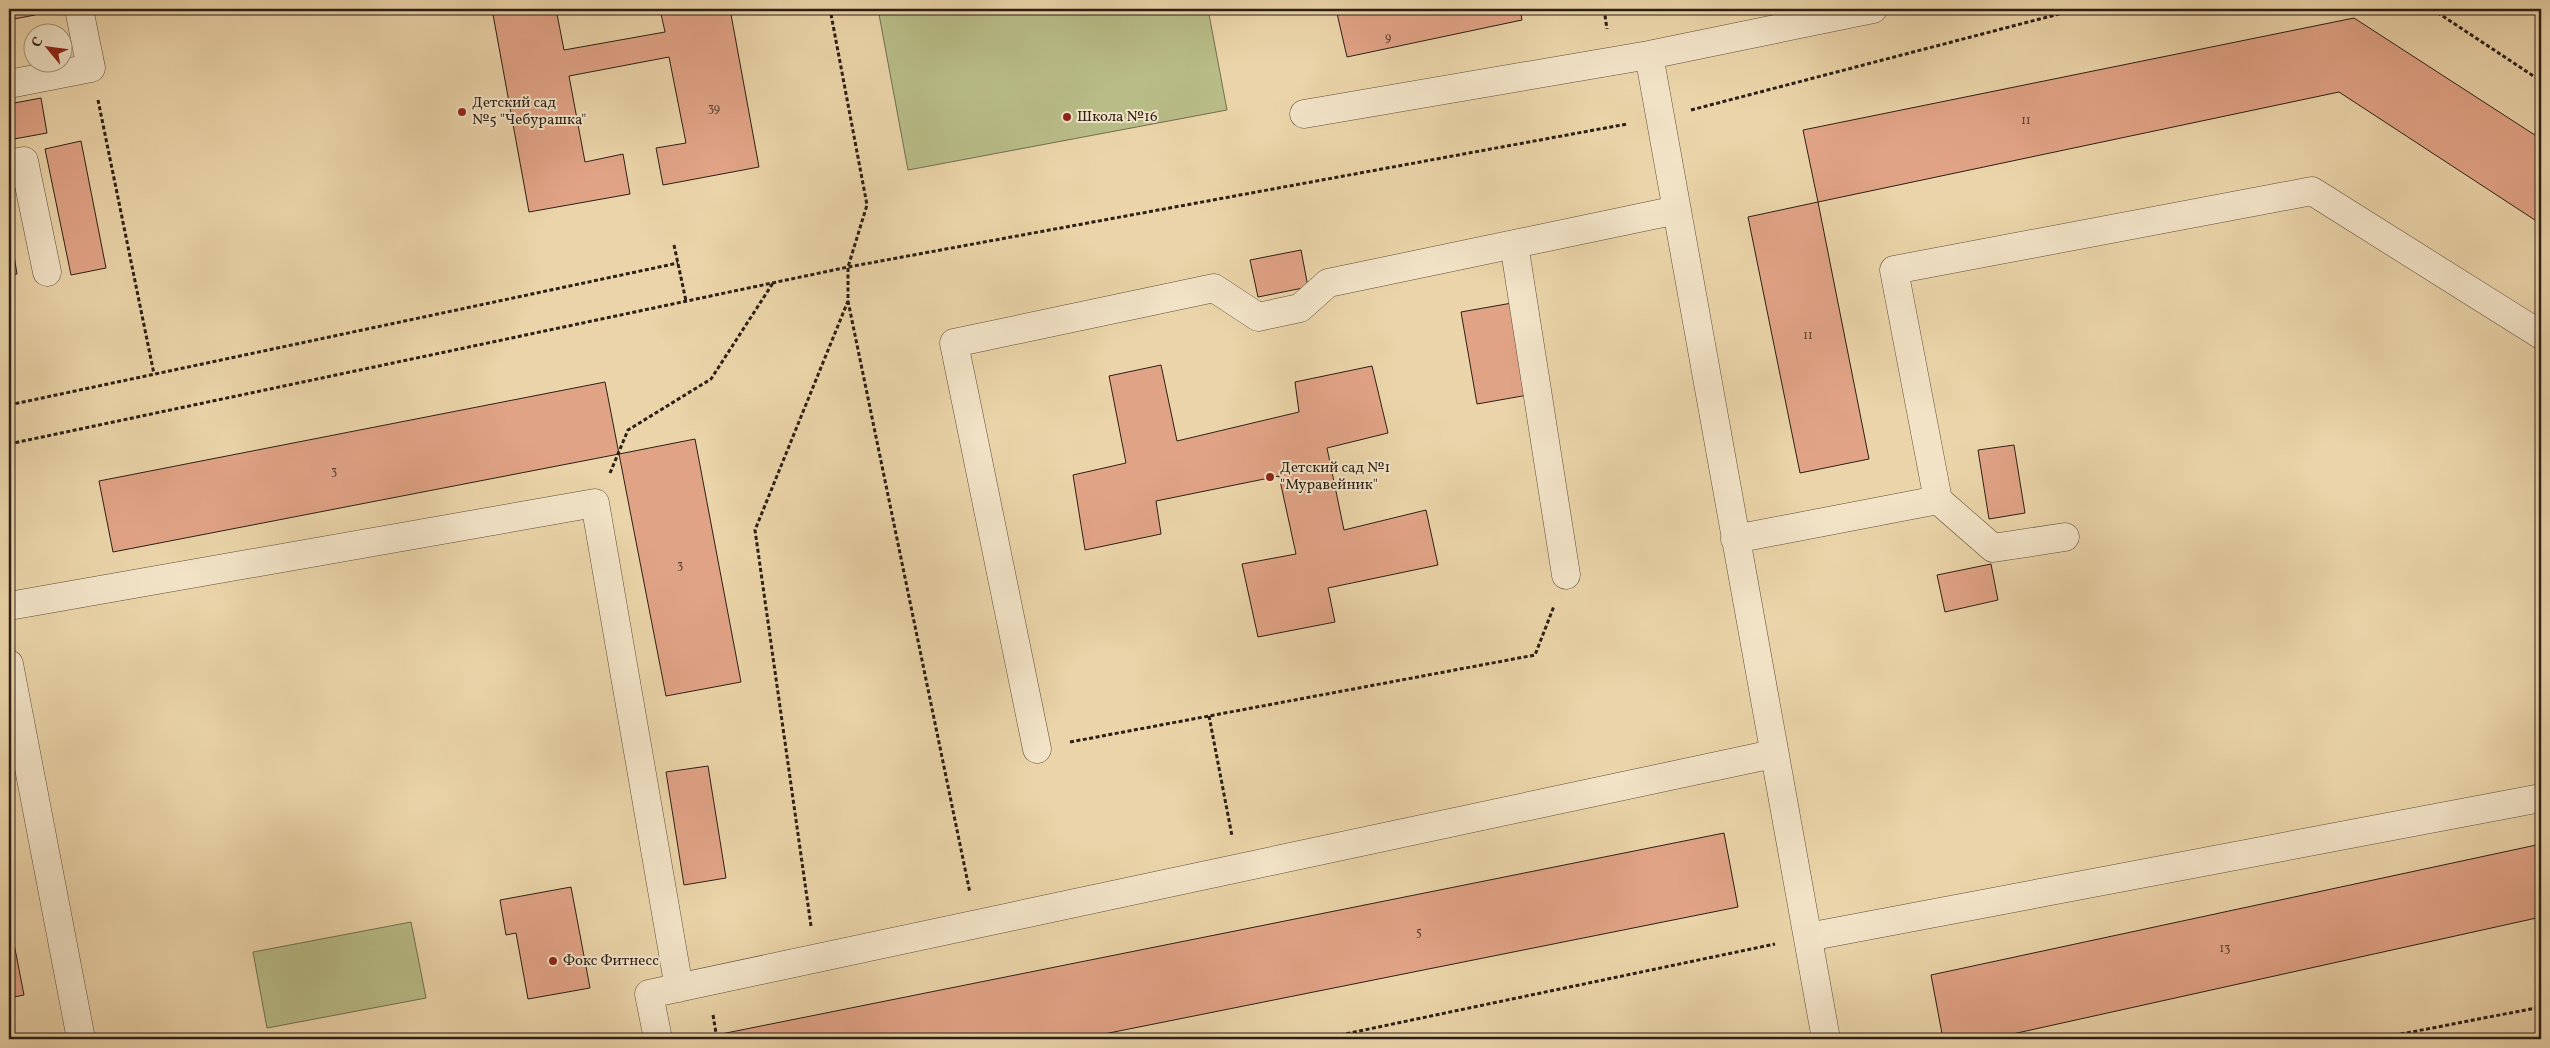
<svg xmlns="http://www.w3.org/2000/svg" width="2550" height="1048" viewBox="0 0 2550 1048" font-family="Vollkorn,serif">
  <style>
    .green { fill: #b8bc87; stroke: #726e4e }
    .building { fill: #e1a386; stroke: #2c1f16 }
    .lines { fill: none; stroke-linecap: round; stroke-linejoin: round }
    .minor-casing { stroke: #5c4c3b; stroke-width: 29 }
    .path { stroke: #2c1f16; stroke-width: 3; stroke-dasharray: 4 2.5; stroke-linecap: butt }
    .minor { stroke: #f2e3c7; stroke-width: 28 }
    .poi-dot { fill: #8f2418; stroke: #f2e3c7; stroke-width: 2 }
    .labels { text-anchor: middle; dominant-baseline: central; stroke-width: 4; stroke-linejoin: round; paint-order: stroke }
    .number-label { font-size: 12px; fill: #594032 }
    .poi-label { font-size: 15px; fill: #2c1f16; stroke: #f2e3c7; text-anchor: start }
  </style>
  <rect width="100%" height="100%" fill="#ebd4a9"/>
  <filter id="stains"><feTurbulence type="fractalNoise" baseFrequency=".004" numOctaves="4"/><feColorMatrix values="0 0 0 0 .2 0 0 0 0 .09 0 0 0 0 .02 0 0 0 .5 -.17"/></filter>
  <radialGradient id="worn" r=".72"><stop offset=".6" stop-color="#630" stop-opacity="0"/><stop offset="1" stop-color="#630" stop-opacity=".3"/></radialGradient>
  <path class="green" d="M878,9H1208L1227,110L908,170Z
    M411,922L426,998L267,1028L253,952Z"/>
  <path class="building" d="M9,9H33L35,15L9,20Z
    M492,9H556L564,50L665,32L660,9H730L759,167L663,185L656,148L686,143L669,57L569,76L585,162L623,154L630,194L529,212Z
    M1336,9H1520L1522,20L1347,57Z
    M2354,18L2541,139V224L2339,92L1818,202L1803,130Z
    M41,98L47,133L14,139L9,104Z
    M81,141L106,268L71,275L45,149Z
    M1818,202L1869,459L1800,473L1748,217Z
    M9,225L17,274L9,275Z
    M1301,250L1308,287L1258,297L1250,260Z
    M1512,303L1528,395L1477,404L1461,312Z
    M1161,365L1177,441L1299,412L1295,382L1372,366L1388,433L1327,448L1344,530L1426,510L1438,565L1328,588L1335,622L1258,637L1242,564L1296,554L1279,476L1156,501L1161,534L1085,550L1073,475L1126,463L1109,376Z
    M605,382L619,454L113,552L99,481Z
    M695,439L741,682L666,696L619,454Z
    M2014,445L2025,513L1989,519L1978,450Z
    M1991,564L1998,600L1945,612L1937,575Z
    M708,766L726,878L684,885L666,772Z
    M1724,833L1738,907L1079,1039H722L721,1034Z
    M2541,844V917L1990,1039H1943L1931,975Z
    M571,887L590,988L528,999L516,933L506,935L500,900Z
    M9,918L24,995L9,998Z"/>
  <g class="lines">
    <g class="minor-casing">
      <path id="minor" d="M1649,55L1826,1039
        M9,84L91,68L79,9
        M1304,114L1649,55L1873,9
        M9,164L24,161L47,272
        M1514,244L1566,575
        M1938,500L1993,548L2065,537
        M1735,539L1938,500L1894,270L2312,191L2541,335
        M9,606L595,503L679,988
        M9,664L81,1039
        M1037,749L954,343L1214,288L1258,317L1300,308L1328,283L1677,210
        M1808,937L2541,798
        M658,1039L649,994L1773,754"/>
    </g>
    <path class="path" d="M1604,9L1607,29
      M2432,9L2541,81
      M98,100L154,374
      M1691,110L2078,9
      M674,245L686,301
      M848,301L970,893
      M9,405L678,263
      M9,444L848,267L1627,124
      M610,473L628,430L711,379L773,283
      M1209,716L1232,836
      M1070,742L1535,655L1554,606
      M811,926L755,530L848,301V267L867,205L830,9
      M713,1015L717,1039
      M1321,1039L1775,944
      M2375,1039L2541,1007"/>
    <use href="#minor" class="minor"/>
  </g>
  <g class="poi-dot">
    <circle cx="462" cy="112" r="5"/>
    <circle cx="1067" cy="117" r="5"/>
    <circle cx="1270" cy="477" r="5"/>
    <circle cx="553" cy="961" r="5"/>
  </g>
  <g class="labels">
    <g class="number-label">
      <text x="1388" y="38">9</text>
      <text x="714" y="109">39</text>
      <text x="2026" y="121">11</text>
      <text x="1808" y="336">11</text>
      <text x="334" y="472">3</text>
      <text x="680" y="566">3</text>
      <text x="1419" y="933">5</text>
      <text x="2225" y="949">13</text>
    </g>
    <g class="poi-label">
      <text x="472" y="103">Детский сад<tspan x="472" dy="17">№5 "Чебурашка"</tspan></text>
      <text x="1077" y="117">Школа №16</text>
      <text x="1280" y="468">Детский сад №1<tspan x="1280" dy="17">"Муравейник"</tspan></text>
      <text x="563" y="961">Фокс Фитнесс</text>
    </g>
  </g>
  <rect width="2550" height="1048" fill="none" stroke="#ebd4a9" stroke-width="30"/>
  <rect x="10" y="10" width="2530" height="1028" fill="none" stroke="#2c1f16" stroke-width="2.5"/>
  <rect x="15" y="15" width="2520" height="1018" fill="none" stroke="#2c1f16"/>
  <g transform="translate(48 48) rotate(299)"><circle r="24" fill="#f2e3c7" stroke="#a39580"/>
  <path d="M0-4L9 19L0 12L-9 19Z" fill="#8f2418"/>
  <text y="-8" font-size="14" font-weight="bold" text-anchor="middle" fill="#2c1f16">С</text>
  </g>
  <rect width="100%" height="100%" filter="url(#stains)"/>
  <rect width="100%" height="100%" fill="url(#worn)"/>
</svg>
